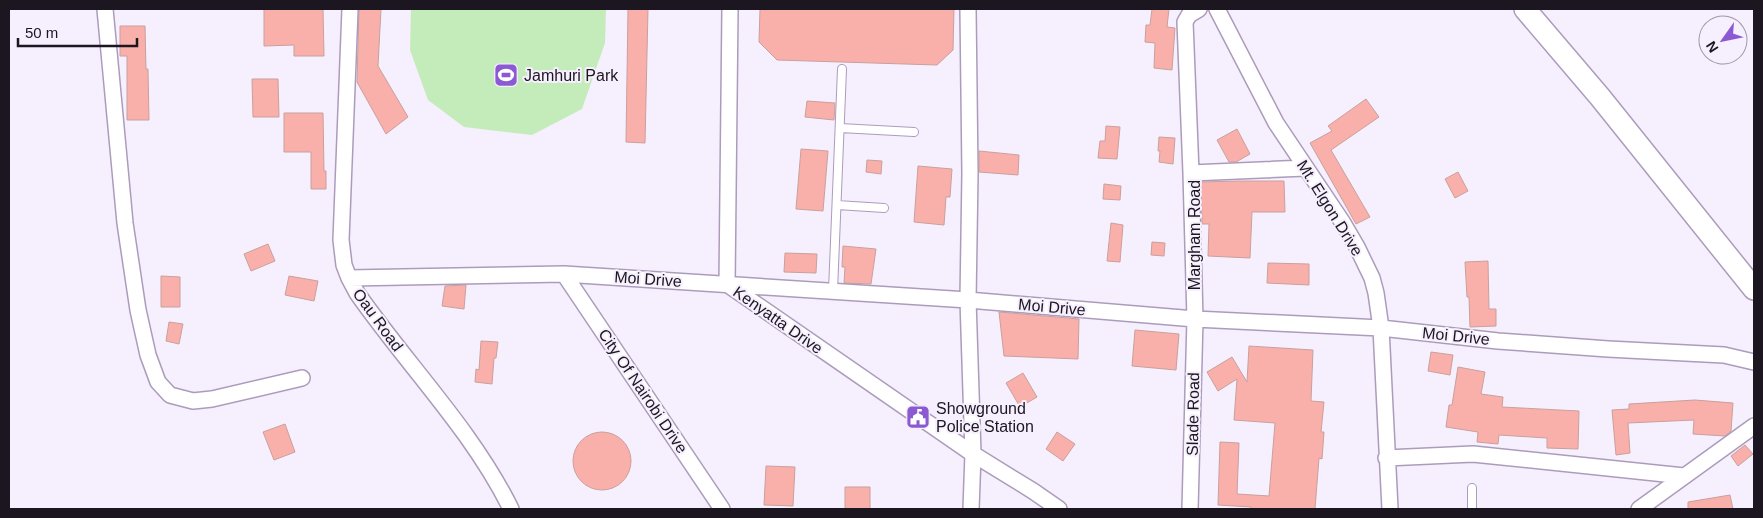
<svg xmlns="http://www.w3.org/2000/svg" width="1763" height="518" viewBox="0 0 1763 518" font-family="Helvetica,sans-serif">
  <style>
    .green { fill: #c4ecbb }
    .building { fill: #fab0aa; stroke: #c9a09d }
    .lines { fill: none; stroke-linecap: round; stroke-linejoin: round }
    .lane-casing { stroke: #ac9cbc; stroke-width: 10 }
    .street-casing { stroke: #ac9cbc; stroke-width: 18 }
    .secondary-casing { stroke: #ac9cbc; stroke-width: 24 }
    .lane { stroke: #fff; stroke-width: 8 }
    .street { stroke: #fff; stroke-width: 15 }
    .secondary { stroke: #fff; stroke-width: 21 }
    .labels { text-anchor: middle; dominant-baseline: central; stroke-width: 4; stroke-linejoin: round; paint-order: stroke }
    .poi-label { font-size: 16px; fill: #1c1621; stroke: #f6effd; text-anchor: start }
    .street-label { font-size: 16px; fill: #1c1621; stroke: #f6effd }
  </style>
  <rect width="100%" height="100%" fill="#f6effd"/>
  <path class="green" d="M411,9H606L605,43L582,109L532,135L464,127L428,100L410,50Z"/>
  <path class="building" d="M264,9H323L324,56H294V45L264,46Z
    M359,9H381L378,66L408,117L386,134L357,82Z
    M628,9H648L645,143L626,142Z
    M760,9H954L953,50L937,65L777,60L759,42Z
    M1152,9H1169L1167,27L1175,28L1172,70L1154,68L1155,43L1145,42L1146,25H1150Z
    M120,26H145L146,69H148L149,120H127V56H120Z
    M252,79H278L279,117H253Z
    M1366,99L1379,117L1331,150L1370,217L1356,224L1310,143L1332,131L1328,126Z
    M807,101L835,103L834,120L805,117Z
    M284,113H323L324,171H326V189H311V152H284Z
    M1106,126L1120,127L1117,159L1098,158L1100,141H1105Z
    M1237,129L1250,154L1236,162H1229L1217,140Z
    M1159,137L1175,138L1173,164L1159,162L1160,151H1158Z
    M801,149L828,151L823,211L796,209Z
    M979,151L1019,155L1018,175L979,172Z
    M867,160L882,161L881,174L866,172Z
    M918,166L952,169L950,197H946L944,225L914,222Z
    M1458,172L1468,191L1455,198L1445,179Z
    M1239,181H1284L1285,212H1252L1250,258L1208,256L1209,224H1202L1201,182Z
    M1104,184L1121,186L1120,200L1103,199Z
    M1111,223L1123,225L1120,262L1107,261Z
    M1152,242L1165,243L1164,256L1151,255Z
    M268,244L275,261L251,271L244,254Z
    M843,246L876,249L871,284L844,283L845,267H842Z
    M785,253L817,254L816,273L784,272Z
    M1488,261L1489,309H1496V326L1470,327L1469,297H1467L1465,262Z
    M1268,263L1309,264V285L1267,283Z
    M161,276L180,277V307H161Z
    M289,276L318,281L314,301L285,295Z
    M466,285L464,309L442,306L445,286Z
    M999,312L1079,319L1078,359L1004,356Z
    M169,322L183,324L179,344L166,341Z
    M1135,330L1179,334L1176,370L1132,366Z
    M481,341L498,342L496,358H494L492,384L475,382L476,369L479,370Z
    M1249,346L1313,350L1311,401L1324,402L1321,432H1324L1322,459L1319,458L1315,509H1251V507L1218,505L1220,442L1239,443L1237,494L1269,496L1275,423L1234,420L1237,379L1218,391L1207,372L1232,357L1247,382Z
    M1431,352L1453,355L1450,375L1428,371Z
    M1458,367L1485,372L1481,394L1503,397L1502,407L1579,411L1578,449L1547,448V438L1499,435L1498,444L1477,442L1478,432L1446,427L1449,405H1452Z
    M1023,373L1037,397L1020,407L1006,383Z
    M1695,400L1733,403L1731,431L1725,436L1693,434L1694,420L1628,423L1630,453L1616,455L1612,410L1629,409V404Z
    M285,424L295,452L274,460L263,432Z
    M573 461a29 29 0 1 1 58 0a29 29 0 1 1-58 0Z
    M1057,432L1075,444L1063,461L1046,449Z
    M1745,445L1753,454L1738,466L1731,456Z
    M766,466L795,467L793,506L764,505Z
    M845,487H870V509H845Z
    M1730,495L1733,509H1688V502Z"/>
  <g class="lines">
    <g class="lane-casing">
      <path id="lane" d="M840,128L914,132
        M837,205L884,208
        M833,291L842,69
        M1472,509V488"/>
    </g>
    <g class="street-casing">
      <path id="street" d="M105,9L125,223L138,310L148,355L158,382L170,395L193,401L212,399L302,378
        M350,9L341,240L344,265L349,278L357,293C408,366 472,430 511,509
        M730,9L727,284L973,454L1033,491L1059,509
        M968,9L970,174L968,300L973,454L971,509
        M1217,9L1276,123L1343,223L1357,247L1372,278L1376,293L1381,328L1390,509
        M1191,173L1185,22L1189,15L1199,9
        M564,274L722,509
        M349,278L564,274L968,300L1195,319L1381,328L1498,341L1608,349L1724,355L1754,362
        M1386,458L1473,454L1684,476
        M1190,509L1195,319L1191,173L1305,168
        M1639,509L1754,426"/>
    </g>
    <g class="secondary-casing">
      <path id="secondary" d="M1525,9L1600,97L1754,289"/>
    </g>
    <use href="#lane" class="lane"/>
    <use href="#street" class="street"/>
    <use href="#secondary" class="secondary"/>
  </g>
  <defs>
    <g id="stadium-square" transform="scale(1.25)"><rect x="-9" y="-9" width="18" height="18" rx="4" fill="#8b5ad3" stroke="#f6effd"/><path d="M0-5a6.5 5 0 1 0 0 10a6.5 5 0 1 0 0-10ZM-3.5-1.8h7v3.6h-7Z" fill="#fff"/></g>
    <g id="civic-square" transform="scale(1.25)"><rect x="-9" y="-9" width="18" height="18" rx="4" fill="#8b5ad3" stroke="#f6effd"/><path d="M-.6-6.5H3V-4.5H.6V-3L4-1V1h2V6H-6V1h2V-1L-.6-3ZM-1.2 2.5V6h2.4V2.5Z" fill="#fff"/></g>
  </defs>
  <g fill-rule="evenodd">
    <use href="#stadium-square" x="506" y="75"/>
    <use href="#civic-square" x="918" y="417"/>
  </g>
  <g class="labels">
    <g class="poi-label">
      <text x="524" y="75">Jamhuri Park</text>
      <text x="936" y="408">Showground<tspan x="936" dy="18">Police Station</tspan></text>
    </g>
    <g class="street-label">
      <text transform="translate(1330 208) rotate(58)">Mt. Elgon Drive</text>
      <text transform="translate(1194 235) rotate(-90)">Margham Road</text>
      <text transform="translate(648 279) rotate(4)">Moi Drive</text>
      <text transform="translate(1052 307) rotate(5)">Moi Drive</text>
      <text transform="translate(378 320) rotate(54)">Oau Road</text>
      <text transform="translate(778 320) rotate(35)">Kenyatta Drive</text>
      <text transform="translate(1456 336) rotate(6)">Moi Drive</text>
      <text transform="translate(643 391) rotate(56)">City Of Nairobi Drive</text>
      <text transform="translate(1193 414) rotate(-89)">Slade Road</text>
    </g>
  </g>
  <rect width="1763" height="518" fill="none" stroke="#1c1621" stroke-width="20"/>
  <g transform="translate(1723 40) rotate(237)"><circle r="24" fill="#f6effd" stroke="#9f98a5"/>
  <path d="M0-4L9 19L0 12L-9 19Z" fill="#8b5ad3"/>
  <text y="-8" font-size="14" font-weight="bold" text-anchor="middle" fill="#1c1621">N</text>
  </g>
  <path d="M18 38v8h119v-8" fill="none" stroke="#1c1621" stroke-width="2.5"/>
  <text x="25" y="38" font-size="15" fill="#1c1621" stroke="#f6effd" stroke-width="4" paint-order="stroke">50 m</text>
</svg>
